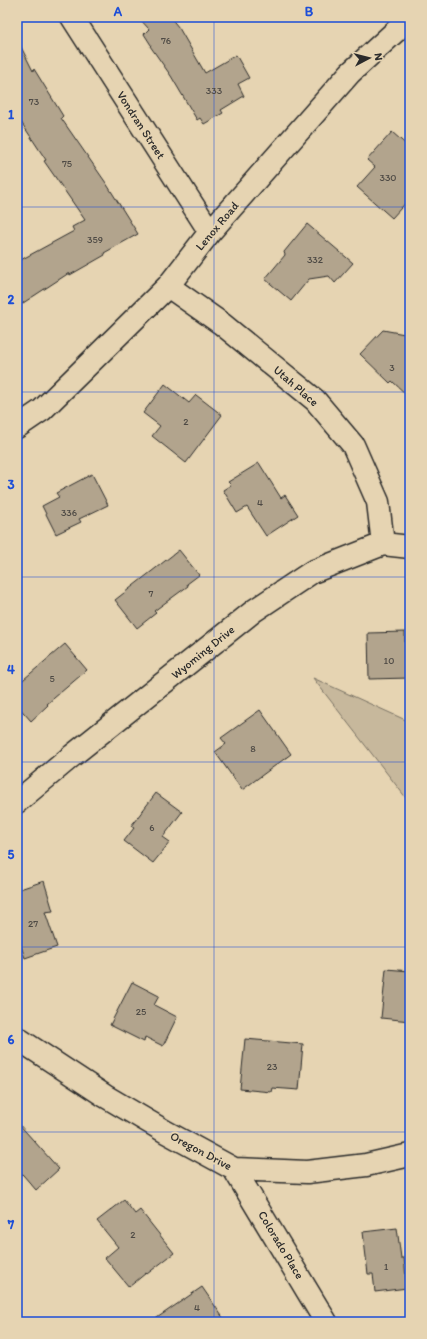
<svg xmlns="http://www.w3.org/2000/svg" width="427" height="1339" viewBox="0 0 427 1339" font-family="Itim,sans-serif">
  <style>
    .green { fill: #c7b89c; stroke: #797264 }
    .building { fill: #b2a48d; stroke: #2b2b2b }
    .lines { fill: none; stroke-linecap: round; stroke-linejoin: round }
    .minor-casing { stroke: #2b2b2b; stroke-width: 25 }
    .minor { stroke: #e6d4b2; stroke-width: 22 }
    .grid { fill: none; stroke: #1d4ed8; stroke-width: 1; stroke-opacity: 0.55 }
    .labels { text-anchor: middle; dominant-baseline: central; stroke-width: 4; stroke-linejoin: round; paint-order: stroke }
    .number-label { font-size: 10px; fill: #4d4944 }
    .street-label { font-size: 12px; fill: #2b2b2b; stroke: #e6d4b2 }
    .neatline { fill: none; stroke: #1d4ed8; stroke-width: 1.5 }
    .grid-label { font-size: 13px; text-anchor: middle; font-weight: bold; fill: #1d4ed8 }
  </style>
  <rect width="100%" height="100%" fill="#e6d4b2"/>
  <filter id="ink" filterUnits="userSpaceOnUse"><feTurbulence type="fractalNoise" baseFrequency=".025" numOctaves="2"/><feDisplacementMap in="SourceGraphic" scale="8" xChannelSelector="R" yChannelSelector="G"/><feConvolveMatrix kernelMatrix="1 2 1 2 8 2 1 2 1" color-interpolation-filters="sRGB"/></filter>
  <g filter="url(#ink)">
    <path class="green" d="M313,678L410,722V803Z"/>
    <path class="building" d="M138,17H170L179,28L205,73L236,55L249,78L238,84L244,96L221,110L223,113L204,124L200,118L197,120L171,76L150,46L151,45L144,34L149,29Z
      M17,39L33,71L34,69L63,116L61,118L106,183L138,234L104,253L105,255L70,275L69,273L17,307V262L74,231L72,227L85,220L44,161L46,160L17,116Z
      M392,132L410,148V198L392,218L357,187L375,167L367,160Z
      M307,224L353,263L335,283L329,276L309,279L291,301L265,279L285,255L284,252Z
      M383,330L410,335V398L392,381L390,383L360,354Z
      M165,384L189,403L196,395L222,415L186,463L152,436L160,426L143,413Z
      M259,463L281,498L285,495L298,515L266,536L247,507L237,513L223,490L231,485L228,482Z
      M92,474L108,505L79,519L81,522L56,534L42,506L59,497L56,493Z
      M179,550L199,575L187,584L188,586L154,611L156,613L137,628L115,600Z
      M405,632V642H410V678L369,679L368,633Z
      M65,644L87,670L47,704L48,705L31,721L17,705V685Z
      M260,710L291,754L242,790L215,752L226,744L221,738Z
      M156,793L182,812L163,837L170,842L153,863L124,841L134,828L131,826Z
      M44,881L53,911L45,912L57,947L25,958L17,934V890Z
      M386,969L410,971V1021L381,1018Z
      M132,982L159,996L154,1005L177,1017L163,1046L145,1037L144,1042L110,1025Z
      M245,1039L303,1044L299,1090L272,1088L271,1092L240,1089Z
      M17,1122L59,1169L36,1190L17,1168Z
      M124,1200L135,1214L140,1210L174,1253L147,1274L146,1273L129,1287L105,1258L118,1247L97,1221Z
      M397,1228L401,1258H404L407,1288L375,1292L373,1274H368L363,1232Z
      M202,1287L226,1322H151Z"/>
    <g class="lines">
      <g class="minor-casing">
        <path id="minor" d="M72,17L210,232
          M168,286L222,324L315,400L353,445L378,502L383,544
          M17,427L42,410L168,286L210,232L350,73L410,18
          M17,802L73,755L255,610L312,572L383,544L410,547
          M17,1038L105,1096L166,1132L234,1169L307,1172L366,1165L410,1155
          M234,1169L326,1322"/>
      </g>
      <use href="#minor" class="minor"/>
    </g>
  </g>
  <path class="grid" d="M214,17V1322M17,207H410M17,392H410M17,577H410M17,762H410M17,947H410M17,1132H410"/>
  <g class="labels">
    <g class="number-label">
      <text x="166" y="40">76</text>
      <text x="214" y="90">333</text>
      <text x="34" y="101">73</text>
      <text x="67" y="163">75</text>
      <text x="388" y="177">330</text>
      <text x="95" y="239">359</text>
      <text x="315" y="259">332</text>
      <text x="392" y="367">3</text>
      <text x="186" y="421">2</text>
      <text x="260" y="502">4</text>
      <text x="69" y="512">336</text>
      <text x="151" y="593">7</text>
      <text x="389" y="660">10</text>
      <text x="52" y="678">5</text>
      <text x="253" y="748">8</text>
      <text x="152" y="827">6</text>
      <text x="33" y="923">27</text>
      <text x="141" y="1011">25</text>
      <text x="272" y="1066">23</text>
      <text x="133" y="1234">2</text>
      <text x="386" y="1266">1</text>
      <text x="197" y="1307">4</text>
    </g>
    <g class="street-label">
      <text transform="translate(141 125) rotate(57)">Vondran Street</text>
      <text transform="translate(217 226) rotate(-50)">Lenox Road</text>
      <text transform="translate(296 386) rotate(41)">Utah Place</text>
      <text transform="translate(203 652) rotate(-39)">Wyoming Drive</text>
      <text transform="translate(201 1151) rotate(28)">Oregon Drive</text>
      <text transform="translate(281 1245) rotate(59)">Colorado Place</text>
    </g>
  </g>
  <rect width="427" height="1339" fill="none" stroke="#e6d4b2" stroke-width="44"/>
  <g transform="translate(369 58) rotate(83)" stroke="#e6d4b2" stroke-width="3" paint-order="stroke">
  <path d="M0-3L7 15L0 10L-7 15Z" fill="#2b2b2b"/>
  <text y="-6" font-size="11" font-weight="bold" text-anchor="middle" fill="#2b2b2b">N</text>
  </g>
  <rect x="22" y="22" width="383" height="1295" class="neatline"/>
  <g class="grid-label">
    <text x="118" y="16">A</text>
    <text x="309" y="16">B</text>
    <text x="11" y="119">1</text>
    <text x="11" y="304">2</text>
    <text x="11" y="489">3</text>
    <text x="11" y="674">4</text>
    <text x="11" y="859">5</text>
    <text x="11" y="1044">6</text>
    <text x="11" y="1229">7</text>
  </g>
</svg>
